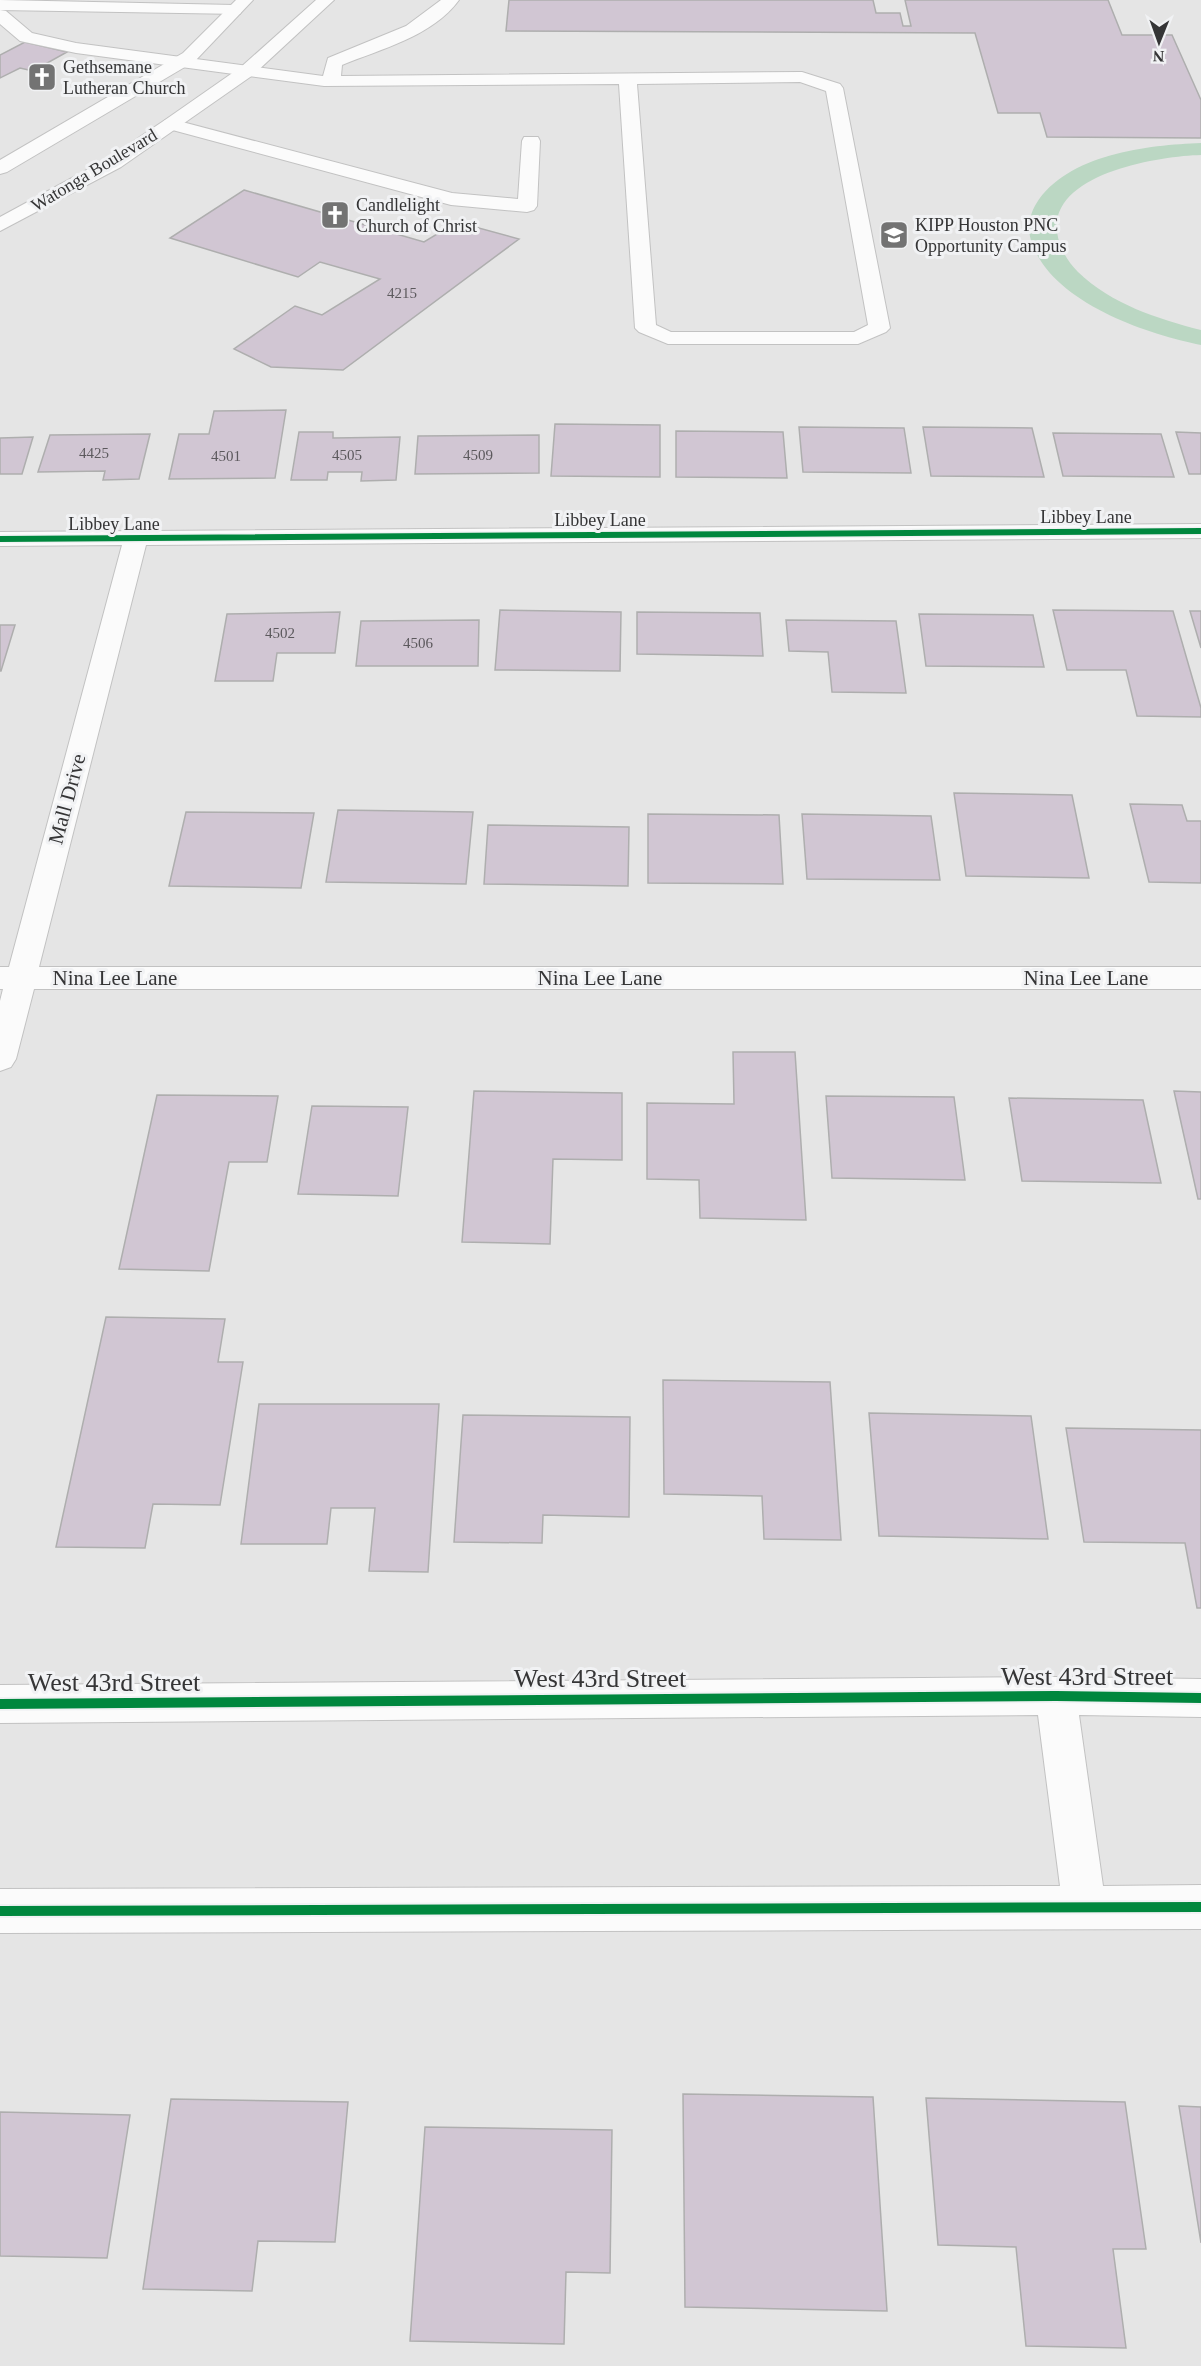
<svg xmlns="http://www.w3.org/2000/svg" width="1201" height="2366" viewBox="0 0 1201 2366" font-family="Georgia,serif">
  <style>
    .green { fill: #bbd7c3 }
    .building { fill: #d1c6d3; stroke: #aeaeae; stroke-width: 1.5 }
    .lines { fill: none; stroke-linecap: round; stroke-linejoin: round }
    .minor-casing { stroke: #c2c2c2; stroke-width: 2 }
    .major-casing { stroke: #c2c2c2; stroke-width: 2 }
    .minor { fill: #fbfbfb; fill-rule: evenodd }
    .major { fill: #fbfbfb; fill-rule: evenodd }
    .cycleway-far1-casing { stroke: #f1f2f4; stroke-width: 9 }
    .cycleway-casing { stroke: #f1f2f4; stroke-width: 14 }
    .cycleway-far1 { stroke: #00873e; stroke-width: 6 }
    .cycleway { stroke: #00873e; stroke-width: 10 }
    .labels { text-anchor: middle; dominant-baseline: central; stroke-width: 6; stroke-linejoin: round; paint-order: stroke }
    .far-number-label { font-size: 15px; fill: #5c595d }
    .far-poi-label { font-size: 18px; fill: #353536; stroke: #f1f2f4; text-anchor: start }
    .far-street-label { font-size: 18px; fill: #353536; stroke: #f1f2f4 }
    .street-label { font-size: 21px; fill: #353536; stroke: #f1f2f4 }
    .near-street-label { font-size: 26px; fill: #353536; stroke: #f1f2f4 }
  </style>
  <rect width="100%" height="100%" fill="#e5e5e5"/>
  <path class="green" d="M1201,143V155C1160,156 1050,173 1057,232C1059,247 1067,261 1078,272C1111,304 1158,319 1201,330V345C1146,334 1052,302 1032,243C1027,231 1029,215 1036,204C1067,154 1148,145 1201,143Z"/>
  <path class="building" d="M509,0H873L876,13H900L903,26H911L905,0H1108L1122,35H1172L1201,100V138L1047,137L1040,113H998L975,33L506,31Z
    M25,42L67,52L33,71L20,68L0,78V55Z
    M244,190L424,242L457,222L519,239L343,370L271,367L234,349L295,306L322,315L380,279L320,262L298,277L170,238Z
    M286,410L275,478L169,479L179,434H209L214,411Z
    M555,424L660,425V477L551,476Z
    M799,427L904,428L911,473L803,472Z
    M923,427L1032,428L1044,477L931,476Z
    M676,431L783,432L787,478L676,477Z
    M299,432H333V438L400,437L396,480L361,481L362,472H328L327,480H291Z
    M1176,432L1201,433V474H1189Z
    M1053,433L1161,434L1174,477L1063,476Z
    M150,434L139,479L103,480L105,471L38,472L50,435Z
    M539,435V473L415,474L418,436Z
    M33,437L22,474H0V438Z
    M500,610L621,612L620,671L495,670Z
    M1053,610L1173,611L1201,708V717L1137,716L1126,670H1067Z
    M1190,611H1201V648Z
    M340,612L335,653H277L273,681H215L227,614Z
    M637,612L760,613L763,656L637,654Z
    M919,614L1033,615L1044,667L926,666Z
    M479,620L478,666H356L361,621Z
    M786,620L896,621L906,693L832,692L828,652L789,651Z
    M0,625H15L1,671H0Z
    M954,793L1072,795L1089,878L966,876Z
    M1130,804L1182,805L1187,821H1201V883L1149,882Z
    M338,810L473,812L466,884L326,882Z
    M186,812L314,813L301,888L169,886Z
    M648,814L779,815L783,884L648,883Z
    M802,814L931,816L940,880L807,879Z
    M488,825L629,827L628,886L484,884Z
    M733,1052H795L806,1220L700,1218L699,1180L647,1179V1103L734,1104Z
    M474,1091L622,1093V1160L553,1159L550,1244L462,1242Z
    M1174,1091L1201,1092V1199H1198Z
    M157,1095L278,1096L267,1162H229L209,1271L119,1269Z
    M826,1096L954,1097L965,1180L832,1178Z
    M1009,1098L1143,1100L1161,1183L1022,1181Z
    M312,1106L408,1107L398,1196L298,1194Z
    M106,1317L225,1319L218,1362H243L220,1505L153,1504L145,1548L56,1547Z
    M663,1380L830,1382L841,1540L764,1539L762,1496L664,1494Z
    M259,1404H439L428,1572L369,1571L375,1508H331L327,1544H241Z
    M869,1413L1031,1416L1048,1539L879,1536Z
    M463,1415L630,1417L629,1517L543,1515L542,1543L454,1542Z
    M1066,1428L1201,1430V1608H1197L1185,1543L1084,1542Z
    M683,2094L873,2097L887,2311L685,2307Z
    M926,2098L1125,2102L1146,2249H1113L1126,2348L1026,2346L1016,2247L938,2245Z
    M171,2099L348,2102L335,2242L258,2241L252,2291L143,2289Z
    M1179,2106L1201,2107V2243Z
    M0,2112L130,2115L107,2258L0,2256Z
    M425,2127L612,2130L610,2273L566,2272L564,2344L410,2341Z"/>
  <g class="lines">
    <g class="minor-casing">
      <path id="minor" d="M0,0L234,5L240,6L242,10L240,14L0,10L6,11L32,33L76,43L323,76L328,58L406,26L441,0H459C433,36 381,49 342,65L341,76L802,72L840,84L843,88L890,328L886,332L858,344H668L639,332L635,328L619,84L324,86L76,53L20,41L0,24ZM800,82L826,91L868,325L854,332H671L656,325L637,84Z
        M171,119L452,193L518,199L522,141L524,137H538L540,141L537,206L534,210L527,212L451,205L165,128L162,124L165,120Z
        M1201,524V538L146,545L39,967H1201V989H34L16,1059L11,1067L0,1071V1001L3,989H0V967H9L122,545L0,546V532Z"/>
    </g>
    <g class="major-casing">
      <path id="major" d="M236,0H253L195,61L7,172L0,174V160L183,53Z
        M316,0H334L253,75L177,128L121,167L0,231V217L107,159L165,120L241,67Z
        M1056,1677L1201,1679V1717L1079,1715L1103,1886L1201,1885V1929L0,1933V1889L1060,1886L1038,1715L0,1723V1685Z"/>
    </g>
    <use href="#minor" class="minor"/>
    <use href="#major" class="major"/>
    <g class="cycleway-far1-casing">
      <path id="cycleway-far1" d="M0,539L1201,531"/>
    </g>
    <g class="cycleway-casing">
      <path id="cycleway" d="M0,1704L1056,1696L1201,1698
        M0,1911L1201,1907"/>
    </g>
    <use href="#cycleway-far1" class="cycleway-far1"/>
    <use href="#cycleway" class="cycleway"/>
  </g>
  <defs>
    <g id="church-square" transform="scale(1.5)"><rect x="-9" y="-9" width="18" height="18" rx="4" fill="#737373" stroke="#f1f2f4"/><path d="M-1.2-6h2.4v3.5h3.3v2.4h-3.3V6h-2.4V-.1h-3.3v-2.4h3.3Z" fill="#fff"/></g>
    <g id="school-square" transform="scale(1.5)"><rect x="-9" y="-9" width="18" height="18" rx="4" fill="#737373" stroke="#f1f2f4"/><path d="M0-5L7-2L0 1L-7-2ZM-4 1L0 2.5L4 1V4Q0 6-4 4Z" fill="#fff"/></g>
  </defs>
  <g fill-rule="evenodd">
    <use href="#church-square" x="42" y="77"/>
    <use href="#church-square" x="335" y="215"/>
    <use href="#school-square" x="894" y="235"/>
  </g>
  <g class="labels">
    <g class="far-number-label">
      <text x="402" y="293">4215</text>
      <text x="94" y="453">4425</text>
      <text x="347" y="455">4505</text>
      <text x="478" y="455">4509</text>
      <text x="226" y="456">4501</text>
      <text x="280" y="633">4502</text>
      <text x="418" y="643">4506</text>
    </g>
    <g class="far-poi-label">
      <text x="63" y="67">Gethsemane<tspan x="63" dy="21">Lutheran Church</tspan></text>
      <text x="356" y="205">Candlelight<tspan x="356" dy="21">Church of Christ</tspan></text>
      <text x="915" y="225">KIPP Houston PNC<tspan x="915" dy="21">Opportunity Campus</tspan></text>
    </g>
    <g class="far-street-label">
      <text transform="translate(94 170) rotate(-31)">Watonga Boulevard</text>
      <text x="1086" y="517">Libbey Lane</text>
      <text x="600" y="520">Libbey Lane</text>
      <text x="114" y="524">Libbey Lane</text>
    </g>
    <g class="street-label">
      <text transform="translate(67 799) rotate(-75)">Mall Drive</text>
      <text x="115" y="978">Nina Lee Lane</text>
      <text x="600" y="978">Nina Lee Lane</text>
      <text x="1086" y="978">Nina Lee Lane</text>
    </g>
    <g class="near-street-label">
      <text x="1087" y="1676">West 43rd Street</text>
      <text x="600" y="1678">West 43rd Street</text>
      <text x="114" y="1682">West 43rd Street</text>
    </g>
  </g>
  <g transform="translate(1159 42) rotate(181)" stroke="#f1f2f4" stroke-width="4.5" paint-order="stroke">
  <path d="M0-4.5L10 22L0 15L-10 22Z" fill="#353536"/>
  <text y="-9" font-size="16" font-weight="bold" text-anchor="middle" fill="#353536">N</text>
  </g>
</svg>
